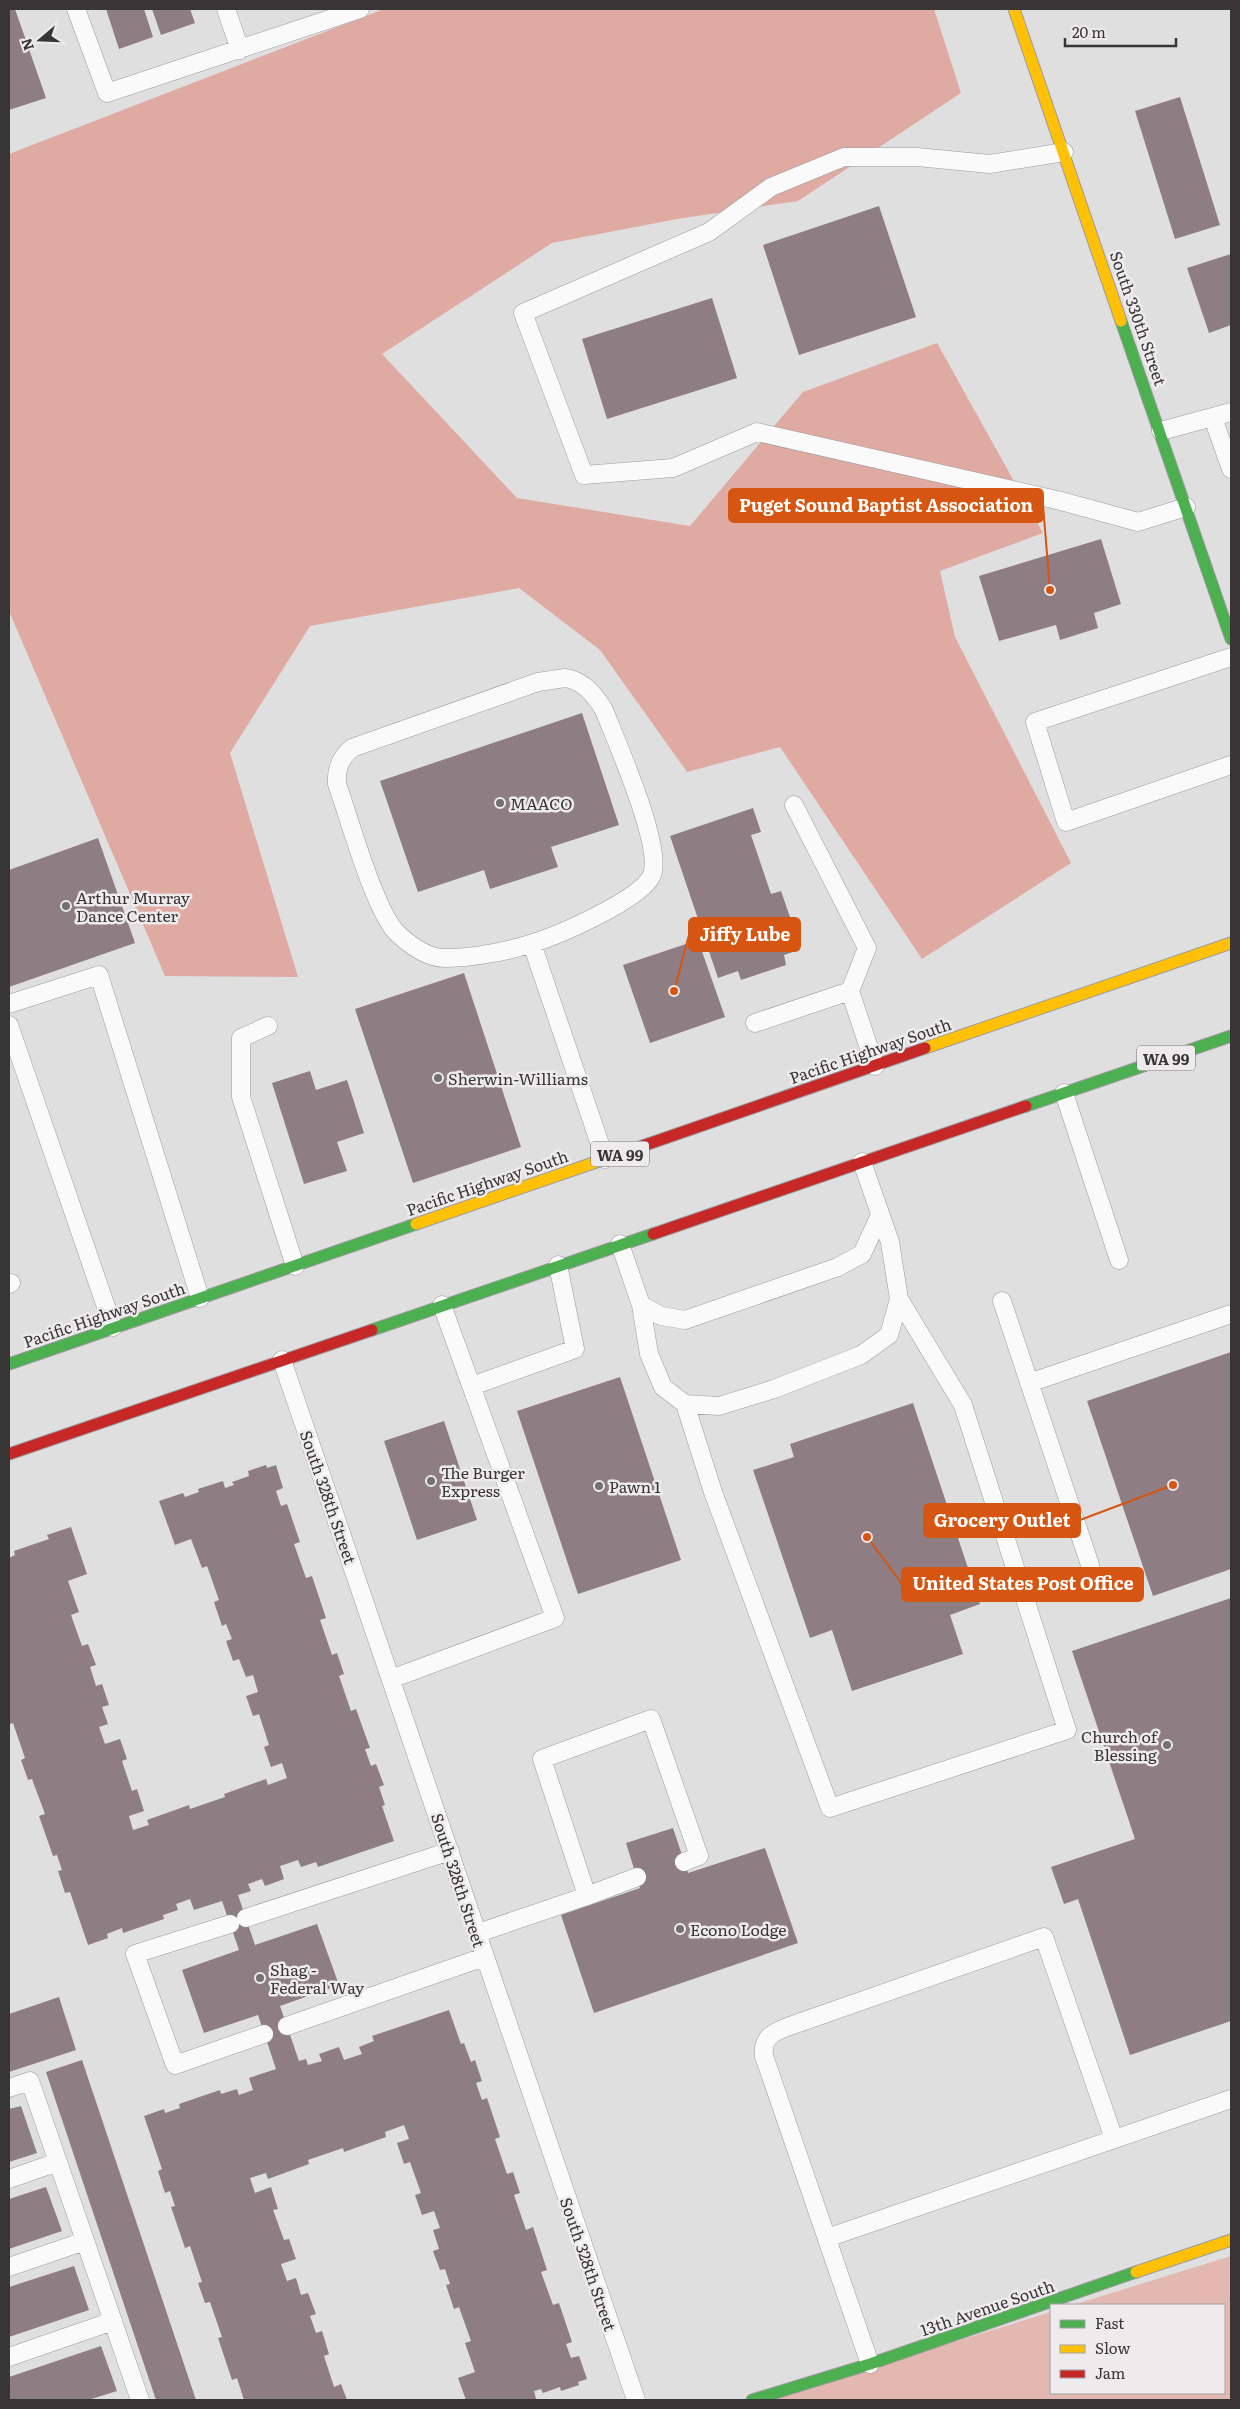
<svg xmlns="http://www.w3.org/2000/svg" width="1240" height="2409" viewBox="0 0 1240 2409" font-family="Literata,serif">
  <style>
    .green { fill: #e2b8b1 }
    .forest { fill: #deaaa2 }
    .building { fill: #8e7d82 }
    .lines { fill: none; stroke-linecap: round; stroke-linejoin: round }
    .lane-casing { stroke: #9c9b9c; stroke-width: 19 }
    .fast-casing { stroke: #9c9b9c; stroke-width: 13 }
    .slow-casing { stroke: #9c9b9c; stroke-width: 13 }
    .jam-casing { stroke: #9c9b9c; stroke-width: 13 }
    .lane { stroke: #fafafa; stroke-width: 18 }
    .fast { stroke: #4caf50; stroke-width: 11 }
    .slow { stroke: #ffc107; stroke-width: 11 }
    .jam { stroke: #c62828; stroke-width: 11 }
    .poi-dot { fill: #727072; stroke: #eeebed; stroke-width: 2 }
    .labels { text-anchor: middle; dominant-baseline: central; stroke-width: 5; stroke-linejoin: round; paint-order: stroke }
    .shield { fill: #eeebed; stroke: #6e6c6d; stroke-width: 1 }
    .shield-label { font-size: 15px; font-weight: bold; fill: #373536 }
    .street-label { font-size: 16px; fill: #373536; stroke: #eeebed }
    .poi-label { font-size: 16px; fill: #373536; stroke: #eeebed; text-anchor: start }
    .leader { fill: none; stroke: #d65510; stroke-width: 2 }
    .callout-dot { fill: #d65510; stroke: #eeebed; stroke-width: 2 }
    .callout { fill: #d65510; stroke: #d65510; stroke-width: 2 }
    .callout-label { font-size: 18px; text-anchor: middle; font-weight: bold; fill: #fff }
  </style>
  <rect width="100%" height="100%" fill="#e0dfe0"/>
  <path class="green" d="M1231,2256V2400H765L1051,2312V2393H1224V2305H1073Z"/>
  <path class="forest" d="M384,9H934L961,93L798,201L677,219L552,243L382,354L517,498L690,526L803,392L937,343L1043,533L940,571L955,637L1071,863L922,959L780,747L687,772L600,650L519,588L310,626L230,753L298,977L165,976L9,611V154Z"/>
  <path class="building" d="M9,9H15L46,98L9,110Z
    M106,9H144L153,37L119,49Z
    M152,9H190L195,23L161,35Z
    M1180,97L1220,225L1175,239L1135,111Z
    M879,206L916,317L799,355L763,245Z
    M1231,254V325L1209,333L1187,268Z
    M712,298L737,378L607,419L582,339Z
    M1101,539L1121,604L1094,613L1098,628L1060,640L1056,625L999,641L979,576Z
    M582,713L619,825L551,847L558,867L490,889L484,870L418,892L380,781Z
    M753,808L761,832L751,835L771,894L781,891L799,943L790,946L793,952L784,955L786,965L741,980L738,971L718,978L670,836Z
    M98,838L135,943L9,987V870Z
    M698,940L725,1017L650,1043L623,965Z
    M464,973L521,1147L413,1183L355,1009Z
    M310,1071L316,1090L347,1080L364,1133L337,1142L347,1171L304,1184L272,1083Z
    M1231,1352V1569L1153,1596L1087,1401Z
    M620,1377L681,1560L578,1594L517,1411Z
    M913,1403L980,1604L950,1615L963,1654L852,1691L832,1630L810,1638L753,1470L794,1457L790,1444Z
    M444,1421L477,1520L417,1540L384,1441Z
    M266,1465L267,1468L276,1465L283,1488L276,1491L281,1506L287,1504L300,1542L294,1544L306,1578L312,1576L326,1618L320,1620L332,1655L337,1653L344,1674L339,1676L351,1711L356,1709L370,1748L365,1749L371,1766L376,1764L384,1785L379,1787L385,1805L382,1806L394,1841L318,1867L316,1862L301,1867L298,1860L280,1866L284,1879L265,1886L262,1879L248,1884L251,1891L238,1895L255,1945L317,1924L339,1985L280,2006L299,2061L306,2059L308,2065L322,2061L319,2054L339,2047L344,2060L362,2054L359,2047L374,2041L372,2036L449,2010L461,2044L464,2043L471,2062L475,2060L482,2081L476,2083L482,2100L487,2098L500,2137L495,2139L507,2174L513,2172L520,2193L514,2195L526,2230L533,2227L547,2270L541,2272L553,2305L559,2303L572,2342L566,2344L571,2358L579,2356L587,2379L578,2382L579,2385L561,2391L560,2387L543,2393L541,2389L534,2391L536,2399L532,2400H466L458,2378L475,2372L465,2343L471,2341L459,2307L454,2309L446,2285L450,2284L445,2269L440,2270L433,2251L439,2249L433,2230L440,2228L434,2211L422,2215L415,2195L421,2193L410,2162L404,2164L397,2143L409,2139L404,2125L385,2132L386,2137L344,2152L343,2148L308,2160L309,2164L268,2179L266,2173L250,2178L255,2193L271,2187L278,2209L273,2210L284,2240L289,2239L296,2259L281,2264L287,2281L296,2278L301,2295L308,2293L316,2314L310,2316L316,2333L322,2331L329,2354L324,2356L334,2387L341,2384L347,2400H244L237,2378L232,2380L218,2338L222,2337L210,2302L205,2303L198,2283L202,2282L190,2246L185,2248L171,2207L175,2206L170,2191L165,2193L158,2171L162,2169L144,2116L164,2109L165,2113L180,2108L179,2104L220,2090L221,2094L237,2089L239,2095L253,2090L249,2078L276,2069L258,2015L204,2033L182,1970L239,1950L222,1901L194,1910L190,1899L176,1904L178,1910L163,1915L164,1919L123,1933L122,1928L107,1934L108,1938L88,1945L70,1892L65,1893L58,1871L62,1870L57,1855L53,1856L39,1816L45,1814L32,1779L28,1780L21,1760L25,1758L13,1723L10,1724L9,1721V1558L15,1555L14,1551L49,1539L47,1535L71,1527L87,1574L68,1581L79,1612L71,1615L82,1646L88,1644L96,1665L90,1667L96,1686L102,1684L109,1705L102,1707L108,1724L99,1727L105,1744L120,1739L127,1759L122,1761L132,1791L137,1789L144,1811L129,1816L133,1830L149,1825L147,1820L189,1805L190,1809L225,1797L224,1794L266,1779L268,1785L287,1778L282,1763L271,1767L264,1747L269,1745L259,1714L253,1716L246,1696L258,1692L253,1675L246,1677L239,1659L233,1661L226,1641L232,1639L226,1624L222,1626L214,1602L219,1600L207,1566L202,1568L191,1539L175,1545L159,1501L183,1493L185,1497L199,1492L198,1489L223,1481L225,1488L234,1485L232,1482L249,1476L248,1471Z
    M1231,1598V2021L1130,2055L1078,1899L1064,1904L1051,1867L1135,1839L1072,1651Z
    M673,1828L688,1873L765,1848L798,1943L594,2013L561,1915L640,1888L626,1843Z
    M59,1997L76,2050L9,2072V2014Z
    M82,2060L196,2400H156L46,2072Z
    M21,2106L37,2153L9,2162V2109Z
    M46,2187L62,2231L9,2249V2199Z
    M74,2266L89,2310L9,2337V2287Z
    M101,2346L117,2391L88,2400H9V2377Z"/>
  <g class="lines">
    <g class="lane-casing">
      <path id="lane" d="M76,9L107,93L360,9
        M226,9L240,50
        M1064,152L990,164L917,157H844L771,187L709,232L523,313L584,475L673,468L757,432L1061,501L1138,522L1186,507
        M1213,418L1231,469
        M1161,431L1231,412
        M1231,657L1035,722L1066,822L1231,765
        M565,678C583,680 595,695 604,710C616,741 663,846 652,875C642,899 559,935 533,943C509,951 472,958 447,958C429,959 411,946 398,934C375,913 349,817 337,784C336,769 340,758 352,748L538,682Z
        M794,805L867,948L850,991
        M532,944L605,1159
        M9,1004L99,975L200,1298
        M755,1023L850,991L875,1066
        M9,1025L113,1327
        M268,1026L241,1038V1097L295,1266
        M1064,1093L1119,1260
        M620,1244L641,1305L649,1354L663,1387L685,1404L719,1406L774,1389L861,1355L889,1335L899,1299L890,1242L862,1162
        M9,1284L11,1283
        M1002,1301L1090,1565
        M641,1305L661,1316L685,1320L838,1267L862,1254L880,1215
        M282,1360L636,2400
        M1029,1383L1231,1314
        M472,1386L575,1349L558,1265
        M685,1404L713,1492L830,1808L1067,1730L963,1405L899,1299
        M391,1679L555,1618L442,1305
        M587,1896L637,1877
        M246,1918L450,1851
        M230,1924L135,1954L175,2065L264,2034
        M478,1933L587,1896L542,1759L651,1719L699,1856L684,1862
        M287,2026L484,1957
        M9,2088L30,2081L140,2400
        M9,2179L58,2162
        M827,2238L1231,2099
        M9,2267L85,2241
        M9,2357L113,2321
        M870,2364L764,2056C762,2038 772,2033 787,2027L1044,1937L1114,2139"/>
    </g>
    <g class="fast-casing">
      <path id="fast" d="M1121,321L1231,639
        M1026,1106L1231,1036
        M372,1330L653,1234
        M9,1364L416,1224
        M752,2400L870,2364L1136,2272"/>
    </g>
    <g class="slow-casing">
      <path id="slow" d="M1014,9L1121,321
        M925,1048L1231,943
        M416,1224L599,1161
        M1136,2272L1231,2240"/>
    </g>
    <g class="jam-casing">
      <path id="jam" d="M599,1161L925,1048
        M653,1234L1026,1106
        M9,1454L372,1330"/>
    </g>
    <use href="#lane" class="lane"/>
    <use href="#fast" class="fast"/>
    <use href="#slow" class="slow"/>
    <use href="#jam" class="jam"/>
  </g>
  <g class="poi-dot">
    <circle cx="500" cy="803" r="5"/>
    <circle cx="66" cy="906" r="5"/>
    <circle cx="438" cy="1078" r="5"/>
    <circle cx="431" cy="1481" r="5"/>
    <circle cx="599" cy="1486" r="5"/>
    <circle cx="1167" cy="1745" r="5"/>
    <circle cx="680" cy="1929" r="5"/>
    <circle cx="260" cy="1978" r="5"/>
  </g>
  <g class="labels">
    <g class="shield">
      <rect x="1137" y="1045.5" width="58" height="25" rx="4"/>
      <rect x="591" y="1141.5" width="58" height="25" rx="4"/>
    </g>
    <g class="shield-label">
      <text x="1166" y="1058">WA 99</text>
      <text x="620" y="1154">WA 99</text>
    </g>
    <g class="street-label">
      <text transform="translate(1139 318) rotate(71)">South 330th Street</text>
      <text transform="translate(870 1050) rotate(-19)">Pacific Highway South</text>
      <text transform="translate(487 1182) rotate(-19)">Pacific Highway South</text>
      <text transform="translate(104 1314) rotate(-19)">Pacific Highway South</text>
      <text transform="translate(329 1497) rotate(71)">South 328th Street</text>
      <text transform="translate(459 1880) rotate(72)">South 328th Street</text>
      <text transform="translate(589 2264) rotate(71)">South 328th Street</text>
      <text transform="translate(987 2307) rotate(-19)">13th Avenue South</text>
    </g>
    <g class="poi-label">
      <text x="510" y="803">MAACO</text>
      <text x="76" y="897">Arthur Murray<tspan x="76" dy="18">Dance Center</tspan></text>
      <text x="448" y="1078">Sherwin-Williams</text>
      <text x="441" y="1472">The Burger<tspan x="441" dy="18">Express</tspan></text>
      <text x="609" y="1486">Pawn 1</text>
      <text x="1157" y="1736" text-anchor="end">Church of<tspan x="1157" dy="18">Blessing</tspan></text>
      <text x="690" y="1929">Econo Lodge</text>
      <text x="270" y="1969">Shag -<tspan x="270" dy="18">Federal Way</tspan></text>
    </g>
  </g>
  <path class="leader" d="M1050 590L1043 505M674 991L689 935M1173 1485L1080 1520M867 1537L902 1584"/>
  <g class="callout-dot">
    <circle cx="1050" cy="590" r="5"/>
    <circle cx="674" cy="991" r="5"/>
    <circle cx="1173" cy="1485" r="5"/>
    <circle cx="867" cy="1537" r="5"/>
  </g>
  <g class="callout">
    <rect x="729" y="489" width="314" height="33" rx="5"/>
    <rect x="689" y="918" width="111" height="33" rx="5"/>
    <rect x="924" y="1504" width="156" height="33" rx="5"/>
    <rect x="902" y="1568" width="241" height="33" rx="5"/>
  </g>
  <g class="callout-label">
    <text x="886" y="512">Puget Sound Baptist Association</text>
    <text x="745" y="941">Jiffy Lube</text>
    <text x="1002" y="1527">Grocery Outlet</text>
    <text x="1023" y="1590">United States Post Office</text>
  </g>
  <rect width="1240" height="2409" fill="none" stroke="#373536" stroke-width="20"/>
  <rect x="1050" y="2304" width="175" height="90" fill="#eeebed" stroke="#a5a2a4"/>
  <rect x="1060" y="2320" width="25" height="8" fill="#4caf50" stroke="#a5a2a4"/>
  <text x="1095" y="2329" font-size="15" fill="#373536">Fast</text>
  <rect x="1060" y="2345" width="25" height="8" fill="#ffc107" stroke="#a5a2a4"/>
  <text x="1095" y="2354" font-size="15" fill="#373536">Slow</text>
  <rect x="1060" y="2370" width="25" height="8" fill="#c62828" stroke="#a5a2a4"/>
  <text x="1095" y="2379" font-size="15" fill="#373536">Jam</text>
  <g transform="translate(40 40) rotate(251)" stroke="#eeebed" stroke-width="4" paint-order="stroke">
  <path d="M0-4L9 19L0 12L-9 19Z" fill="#373536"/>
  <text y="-8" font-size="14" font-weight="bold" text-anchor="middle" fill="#373536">N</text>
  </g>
  <path d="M1065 38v8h111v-8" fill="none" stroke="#373536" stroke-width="2.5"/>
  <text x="1072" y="38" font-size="15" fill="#373536" stroke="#eeebed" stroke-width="4" paint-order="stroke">20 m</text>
</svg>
